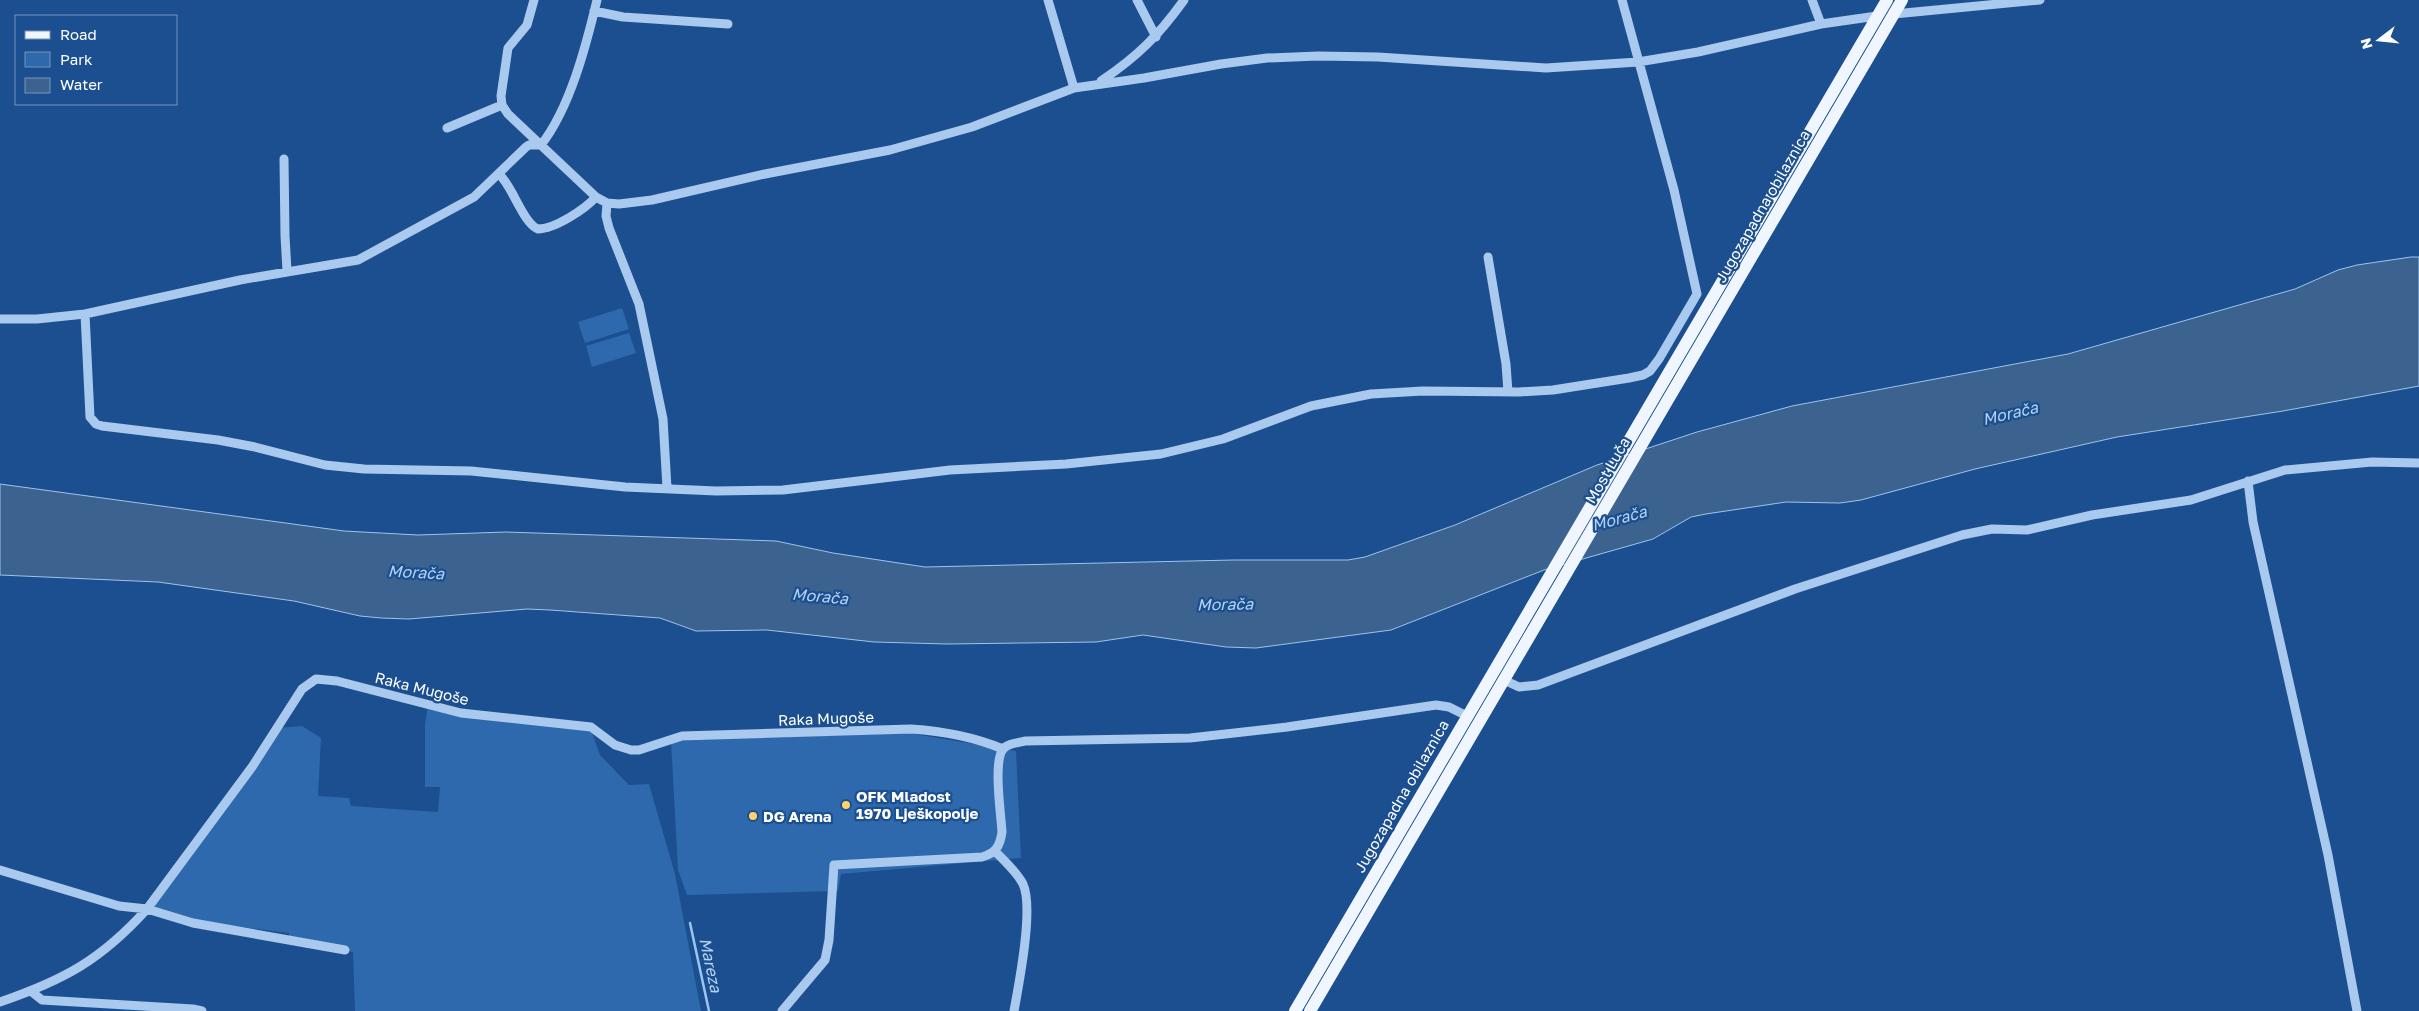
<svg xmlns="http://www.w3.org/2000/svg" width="2419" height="1011" viewBox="0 0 2419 1011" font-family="'Golos Text',sans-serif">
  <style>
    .green { fill: #2e69ad }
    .water { fill: #3c6290; stroke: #9cc4f0 }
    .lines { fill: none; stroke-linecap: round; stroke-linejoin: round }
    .stream { stroke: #9cc4f0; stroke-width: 2.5 }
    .minor { stroke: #a9c9ee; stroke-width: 9 }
    .major { stroke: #f0f6ff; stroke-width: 12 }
    .poi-dot { fill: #ffd166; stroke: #1b4f8f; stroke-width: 2 }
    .labels { text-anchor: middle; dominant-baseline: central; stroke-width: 4.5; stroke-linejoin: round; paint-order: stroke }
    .street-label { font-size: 15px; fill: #fff; stroke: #1b4f8f }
    .poi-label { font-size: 15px; font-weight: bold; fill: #fff; stroke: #1b4f8f; text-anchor: start }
    .water-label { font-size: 16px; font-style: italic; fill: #b5d3f5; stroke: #1b4f8f }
  </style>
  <rect width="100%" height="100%" fill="#1b4f8f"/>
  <path class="green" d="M622,308L629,329L585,343L578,322Z
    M629,333L636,353L592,367L586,346Z
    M428,705L590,727L600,755L629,785L649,784L675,874L701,1011H355L353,952L288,942L289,933L197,921L153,910L152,905L278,728L302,726L321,738L318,796L349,798L351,806L438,812L440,787H425V724Z
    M908,733L1016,751L1021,858L841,874L838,891L687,895L678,870L671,741Z"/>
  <path class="water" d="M2411,257H2419V386L2283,411L2117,437L1975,469L1861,500L1840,503L1786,502L1706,514L1691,517L1653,539L1544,570L1391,630L1256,648L1226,647L1143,635L1096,642L947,644L874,642L767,630L696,631L660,618L550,610L527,609L409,619L381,618L360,616L294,601L158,582L0,575V484L344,531L418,535L506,532L776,541L833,553L925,567L1234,560H1348L1365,557L1455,525L1597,465L1697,432L1792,406L2068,354L2295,289L2338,270L2357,265Z"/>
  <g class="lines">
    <path class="stream" d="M690,923L709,1011"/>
    <path class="minor" d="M534,0L527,25L508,48L501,96L502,105L508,114L596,197L607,203L619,204L652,200L765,174L890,150L972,127L1074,88L1144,78L1221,64L1267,58L1318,56L1378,57L1546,68L1638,62L1698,52L1821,24L1877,16
      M1048,0L1074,88
      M1137,0L1156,37
      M1812,0L1821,24
      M594,11L623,17L728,24
      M1894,14L2040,0
      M1101,81C1138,56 1158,36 1184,0
      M447,128L502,105
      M541,145C570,108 586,46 597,0
      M284,159L285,236L287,271
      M499,174C513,187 523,223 538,229C555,229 585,209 596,197
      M607,203L606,216L609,228L639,304L663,419L667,488
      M1488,257L1506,364L1508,392
      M85,314L90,417L96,424L102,426L218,440L255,447L325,465L364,469L471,471L625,487L716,491L783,490L950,470L1066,464L1161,454L1223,439L1311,406L1371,394L1423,391L1519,392L1553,390L1629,378L1643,375L1650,371L1659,359L1697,294L1674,190L1622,0
      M0,319H37L85,314L240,280L358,260L474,197L526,147L529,145H541
      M2248,481L2253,522L2328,855L2357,1011
      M1504,680L1519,687L1538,685L1795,589L1962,535L1992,529L2027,530L2092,515L2191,500L2285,470L2372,462L2419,463
      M995,851C1004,861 1017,872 1023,884C1034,908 1019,983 1014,1011
      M0,870L119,906L147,909L193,923L345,950
      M32,992L42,1000L193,1009L202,1011
      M0,1002C64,980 101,960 147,909L252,767L302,689L316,679L337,681L461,713L591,727L615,745L631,750H639L682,736L911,729C943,731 974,737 1003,749
      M782,1011L825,960L829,940L834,865L982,857C996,853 1000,846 1002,832C1001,814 993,762 1003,749C1008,743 1018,743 1025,741L1190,738L1287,727L1436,705L1449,707L1467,716"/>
    <path class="major" d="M1295,1011L1887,0
      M1310,1011L1902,0"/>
  </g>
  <g class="poi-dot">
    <circle cx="846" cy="805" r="5"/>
    <circle cx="753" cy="816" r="5"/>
  </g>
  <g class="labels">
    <g class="street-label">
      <text transform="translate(1762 206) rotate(-60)">Jugozapadna obilaznica</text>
      <text transform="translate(1607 470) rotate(-60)">Most Luča</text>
      <text transform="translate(422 688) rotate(14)">Raka Mugoše</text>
      <text transform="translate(826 718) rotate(-2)">Raka Mugoše</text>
      <text transform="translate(1401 796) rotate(-60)">Jugozapadna obilaznica</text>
    </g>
    <g class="poi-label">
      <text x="856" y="796">OFK Mladost<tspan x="856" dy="17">1970 Lješkopolje</tspan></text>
      <text x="763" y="816">DG Arena</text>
    </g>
    <g class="water-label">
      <text transform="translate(2010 413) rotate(-13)">Morača</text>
      <text transform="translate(1619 518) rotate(-15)">Morača</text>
      <text transform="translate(416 572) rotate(3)">Morača</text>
      <text transform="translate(820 596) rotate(5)">Morača</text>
      <text transform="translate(1225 604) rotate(-1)">Morača</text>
      <text transform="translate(711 965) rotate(78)">Mareza</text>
    </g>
  </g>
  <rect x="15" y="15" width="162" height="90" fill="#1b4f8f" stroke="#7695bc"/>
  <rect x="25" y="31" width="25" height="8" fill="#f0f6ff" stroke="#7695bc"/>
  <text x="60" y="40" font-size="15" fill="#ffffff">Road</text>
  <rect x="25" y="52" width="25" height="15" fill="#2e69ad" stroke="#7695bc"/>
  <text x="60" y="65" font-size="15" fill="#ffffff">Park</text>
  <rect x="25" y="78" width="25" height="15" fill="#3c6290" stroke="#7695bc"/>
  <text x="60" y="90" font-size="15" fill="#ffffff">Water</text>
  <g transform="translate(2379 40) rotate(254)" stroke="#1b4f8f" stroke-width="4" paint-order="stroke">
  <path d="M0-4L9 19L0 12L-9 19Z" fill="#ffffff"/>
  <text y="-8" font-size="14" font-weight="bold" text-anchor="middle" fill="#ffffff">N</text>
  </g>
</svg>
